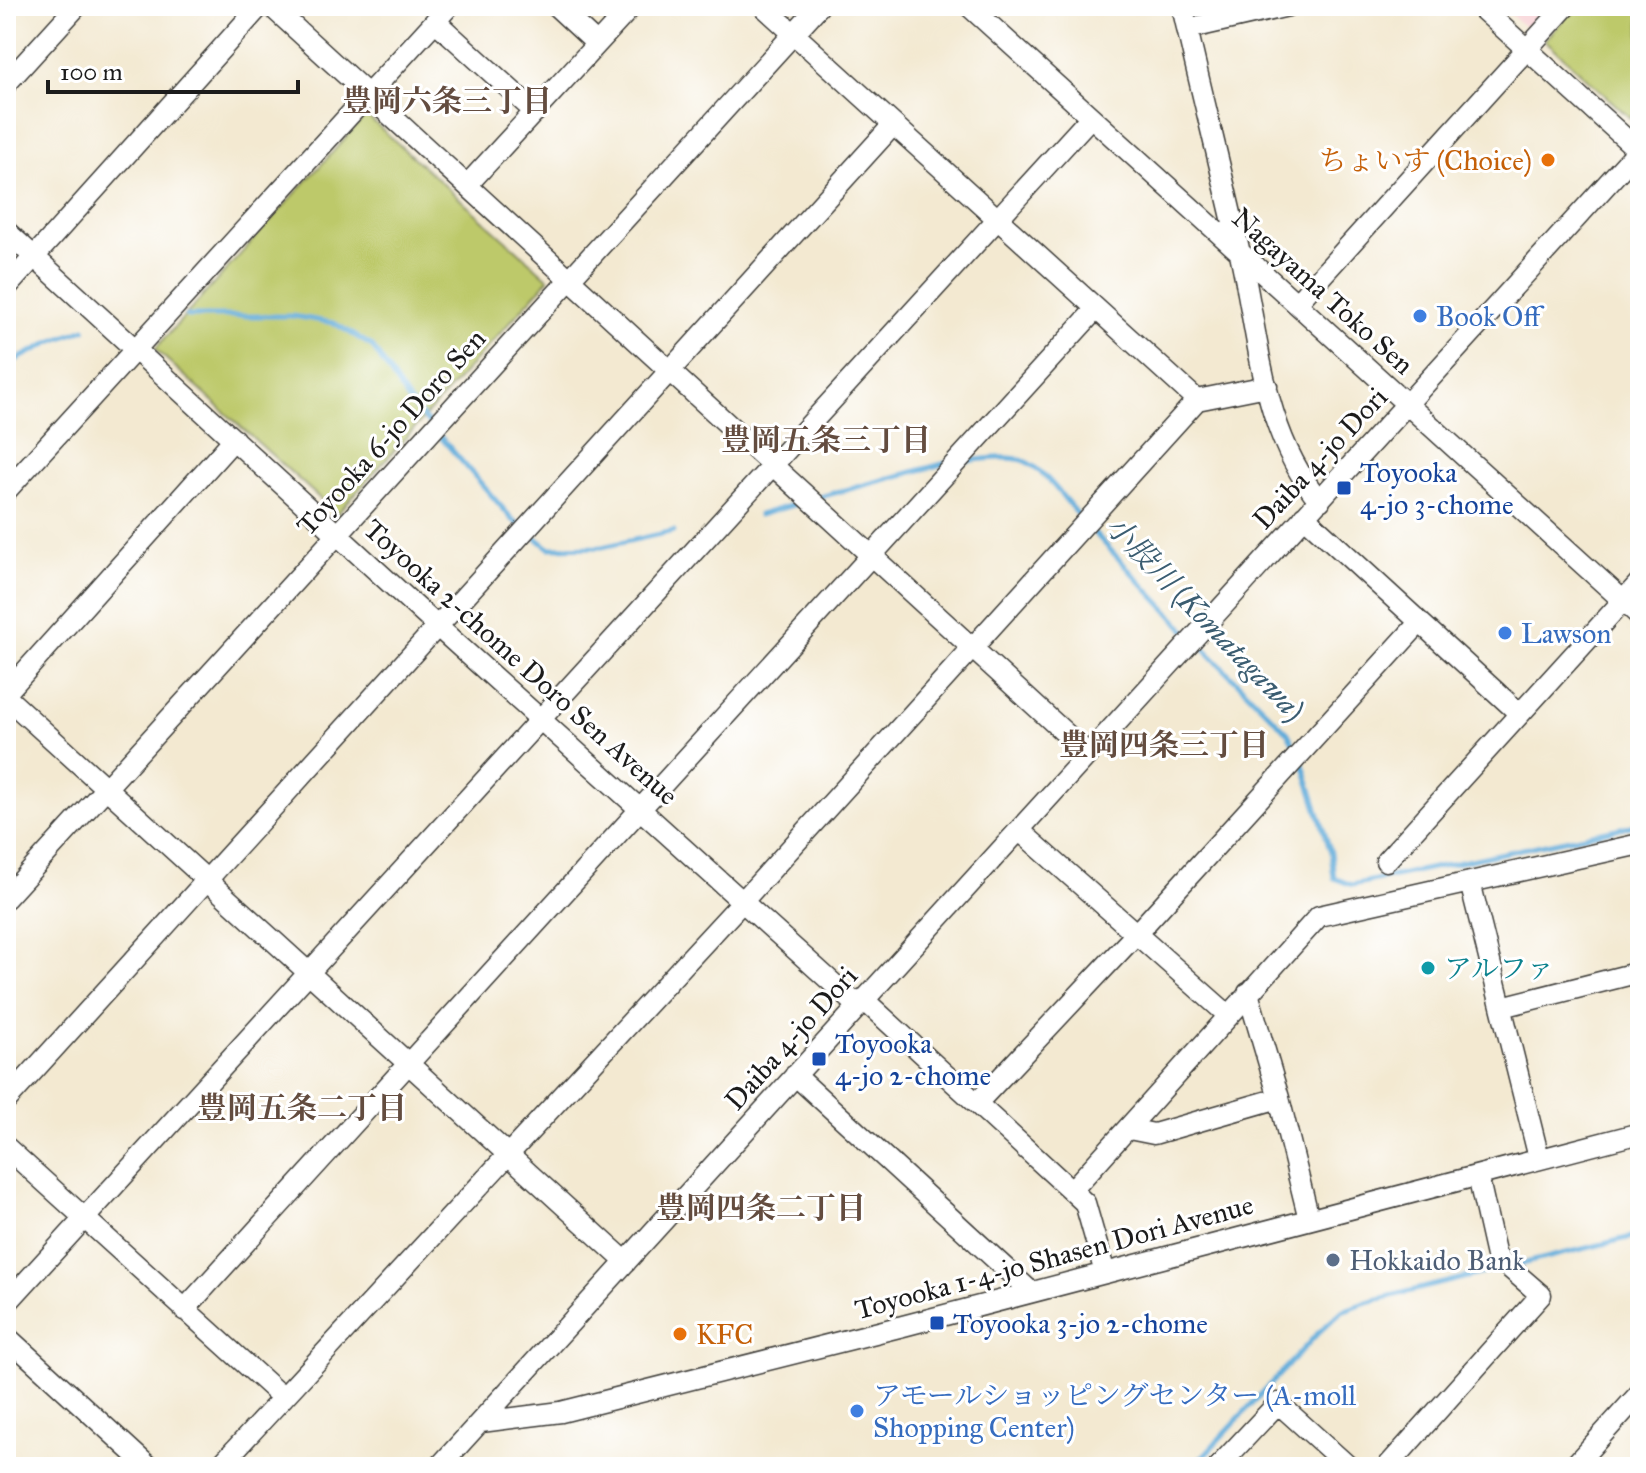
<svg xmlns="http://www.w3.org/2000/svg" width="1646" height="1473" viewBox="0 0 1646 1473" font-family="'IM FELL Great Primer','Noto Serif JP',serif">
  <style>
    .built { fill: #f7cfd3 }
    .green { fill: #bdc96b; stroke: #6c7244; stroke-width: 2 }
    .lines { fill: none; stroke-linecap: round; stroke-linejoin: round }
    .stream { stroke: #61acda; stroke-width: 5 }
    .minor-casing { stroke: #3c3b37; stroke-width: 23 }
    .minor { stroke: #fff; stroke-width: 20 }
    .food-dot { fill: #e8710a; stroke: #fff; stroke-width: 3 }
    .shop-dot { fill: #3f7fe0; stroke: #fff; stroke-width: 3 }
    .transit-dot { fill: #1a4fb4; stroke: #fff; stroke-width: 3 }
    .culture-dot { fill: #0f9aa8; stroke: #fff; stroke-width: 3 }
    .service-dot { fill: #5c6f8a; stroke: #fff; stroke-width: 3 }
    .labels { text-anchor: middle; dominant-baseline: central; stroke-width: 6; stroke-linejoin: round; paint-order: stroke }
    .food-label { font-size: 28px; fill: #c56008; stroke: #fff; text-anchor: end }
    .street-label { font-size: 28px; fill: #1c1c1c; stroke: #fff }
    .shop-label { font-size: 28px; fill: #366cbe; stroke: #fff; text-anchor: start }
    .transit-label { font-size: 28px; fill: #164399; stroke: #fff; text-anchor: start }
    .culture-label { font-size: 28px; fill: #0d838f; stroke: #fff; text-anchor: start }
    .service-label { font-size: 28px; fill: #4e5e75; stroke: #fff; text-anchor: start }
    .neighbourhood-label { font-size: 30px; font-weight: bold; fill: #634c3f; stroke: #fff }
    .water-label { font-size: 30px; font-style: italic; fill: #3b5d71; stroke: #fff }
  </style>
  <rect width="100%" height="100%" fill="#fff"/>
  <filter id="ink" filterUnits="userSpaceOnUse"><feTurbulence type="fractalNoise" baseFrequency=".0125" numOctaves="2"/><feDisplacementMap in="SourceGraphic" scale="16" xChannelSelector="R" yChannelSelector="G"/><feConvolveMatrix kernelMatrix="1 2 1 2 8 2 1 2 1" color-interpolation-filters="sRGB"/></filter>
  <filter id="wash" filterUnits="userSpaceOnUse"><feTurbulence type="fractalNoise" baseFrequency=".006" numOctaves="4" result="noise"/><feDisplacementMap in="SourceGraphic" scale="32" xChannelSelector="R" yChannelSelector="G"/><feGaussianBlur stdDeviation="1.8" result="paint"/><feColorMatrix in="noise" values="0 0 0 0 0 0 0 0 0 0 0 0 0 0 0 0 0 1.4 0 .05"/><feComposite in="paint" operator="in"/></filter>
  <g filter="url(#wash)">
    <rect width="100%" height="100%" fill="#f3e9d1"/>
    <path class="built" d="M1500,6H1548L1530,26L1525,27Z"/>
    <path class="green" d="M1576,6H1640V107L1630,118L1545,40Z
      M366,115L549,279L337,514L155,349Z"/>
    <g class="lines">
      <path class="stream" d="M187,316H293L334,323L372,346L408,400L431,426
        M6,365L51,342L85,329
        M438,434L512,519L522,527
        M967,461C982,459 1010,455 1024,461C1043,468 1067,503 1081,518
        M816,498L946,463
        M759,515L803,502
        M1088,526L1190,635
        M530,533L549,548L602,547L674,531
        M1197,642L1288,733L1296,749
        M1302,761L1331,853L1334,878L1352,885L1640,824
        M1517,1265L1640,1235
        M1193,1467L1318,1333L1342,1311L1367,1302L1503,1268"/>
    </g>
  </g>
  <g filter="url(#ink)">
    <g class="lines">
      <g class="minor-casing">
        <path id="minor" d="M271,6L1088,754
          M556,6L597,44
          M763,6L1197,400
          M969,6L1640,616
          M1182,6C1200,87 1221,168 1239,249C1259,334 1261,432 1320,501
          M1479,6L1638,150
          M435,21L535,112
          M1187,29L1288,6
          M6,84L77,6
          M468,184L632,6
          M6,231L438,627L857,1005
          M6,288L260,6
          M1297,303L1566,6
          M6,491L449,6
          M1304,516L1520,714
          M6,693L234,439
          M6,697L626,1262
          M1019,830L1228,1015
          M1386,861L1640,582
          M1470,882L1539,1158
          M6,898L819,6
          M1248,993L1279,1098L1309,1219
          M863,999L1085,1203L1105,1273
          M1502,1007L1640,972
          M795,1075L1030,1291
          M6,1101L893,125
          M977,1103L1136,934L1420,622
          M1129,1129L1154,1134L1279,1098
          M6,1147L283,1398
          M1072,1190L1319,916L1640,844
          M6,1304L1090,118
          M184,1310L1095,310
          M6,1336L149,1467
          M481,1422L561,1412L903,1326L1640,1133
          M219,1467L742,902L1197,400L1267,386
          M439,1467L1640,148
          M1218,1467L1278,1403L1349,1467
          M1387,1467L1541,1295L1496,1256L1478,1176
          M1573,1467L1640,1393"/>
      </g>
      <use href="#minor" class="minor"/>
    </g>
  </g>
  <g class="food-dot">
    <circle cx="1548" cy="160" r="8"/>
    <circle cx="680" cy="1334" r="8"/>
  </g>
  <g class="shop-dot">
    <circle cx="1420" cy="316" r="8"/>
    <circle cx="1505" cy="633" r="8"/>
    <circle cx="857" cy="1411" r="8"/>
  </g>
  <g class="transit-dot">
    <rect x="1336" y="480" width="16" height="16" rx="4"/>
    <rect x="811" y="1051" width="16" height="16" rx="4"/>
    <rect x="929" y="1315" width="16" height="16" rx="4"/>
  </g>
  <circle class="culture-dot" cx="1428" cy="968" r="8"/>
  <circle class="service-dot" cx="1333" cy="1260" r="8"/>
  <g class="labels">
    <g class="food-label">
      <text x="1532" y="160">ちょいす (Choice)</text>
      <text x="696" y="1334" text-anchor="start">KFC</text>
    </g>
    <g class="street-label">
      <text transform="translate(1323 291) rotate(42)">Nagayama Toko Sen</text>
      <text transform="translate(391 432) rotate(-48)">Toyooka 6-jo Doro Sen</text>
      <text transform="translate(1320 458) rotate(-47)">Daiba 4-jo Dori</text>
      <text transform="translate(521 662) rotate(42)">Toyooka 2-chome Doro Sen Avenue</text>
      <text transform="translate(791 1038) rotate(-48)">Daiba 4-jo Dori</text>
      <text transform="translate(1054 1257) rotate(-15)">Toyooka 1-4-jo Shasen Dori Avenue</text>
    </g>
    <g class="shop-label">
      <text x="1436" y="316">Book Off</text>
      <text x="1521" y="633">Lawson</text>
      <text x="873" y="1395">アモールショッピングセンター (A-moll<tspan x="873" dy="32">Shopping Center)</tspan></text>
    </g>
    <g class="transit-label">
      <text x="1360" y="472">Toyooka<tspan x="1360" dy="32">4-jo 3-chome</tspan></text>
      <text x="835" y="1043">Toyooka<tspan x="835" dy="32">4-jo 2-chome</tspan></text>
      <text x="953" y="1323">Toyooka 3-jo 2-chome</text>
    </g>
    <g class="culture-label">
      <text x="1444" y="968">アルファ</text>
    </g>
    <g class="service-label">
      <text x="1349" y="1260">Hokkaido Bank</text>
    </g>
    <g class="neighbourhood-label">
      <text x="447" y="101">豊岡六条三丁目</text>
      <text x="826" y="440">豊岡五条三丁目</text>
      <text x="1164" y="745">豊岡四条三丁目</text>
      <text x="302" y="1108">豊岡五条二丁目</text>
      <text x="761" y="1208">豊岡四条二丁目</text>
    </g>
    <g class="water-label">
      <text transform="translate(1205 618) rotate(46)">小股川 (Komatagawa)</text>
    </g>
  </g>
  <rect width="1646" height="1473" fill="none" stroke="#fff" stroke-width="32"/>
  <path d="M48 80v12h250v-12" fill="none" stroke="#1c1c1c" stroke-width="4"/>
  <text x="60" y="80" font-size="24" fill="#1c1c1c" stroke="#ffffff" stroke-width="6" paint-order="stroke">100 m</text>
</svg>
